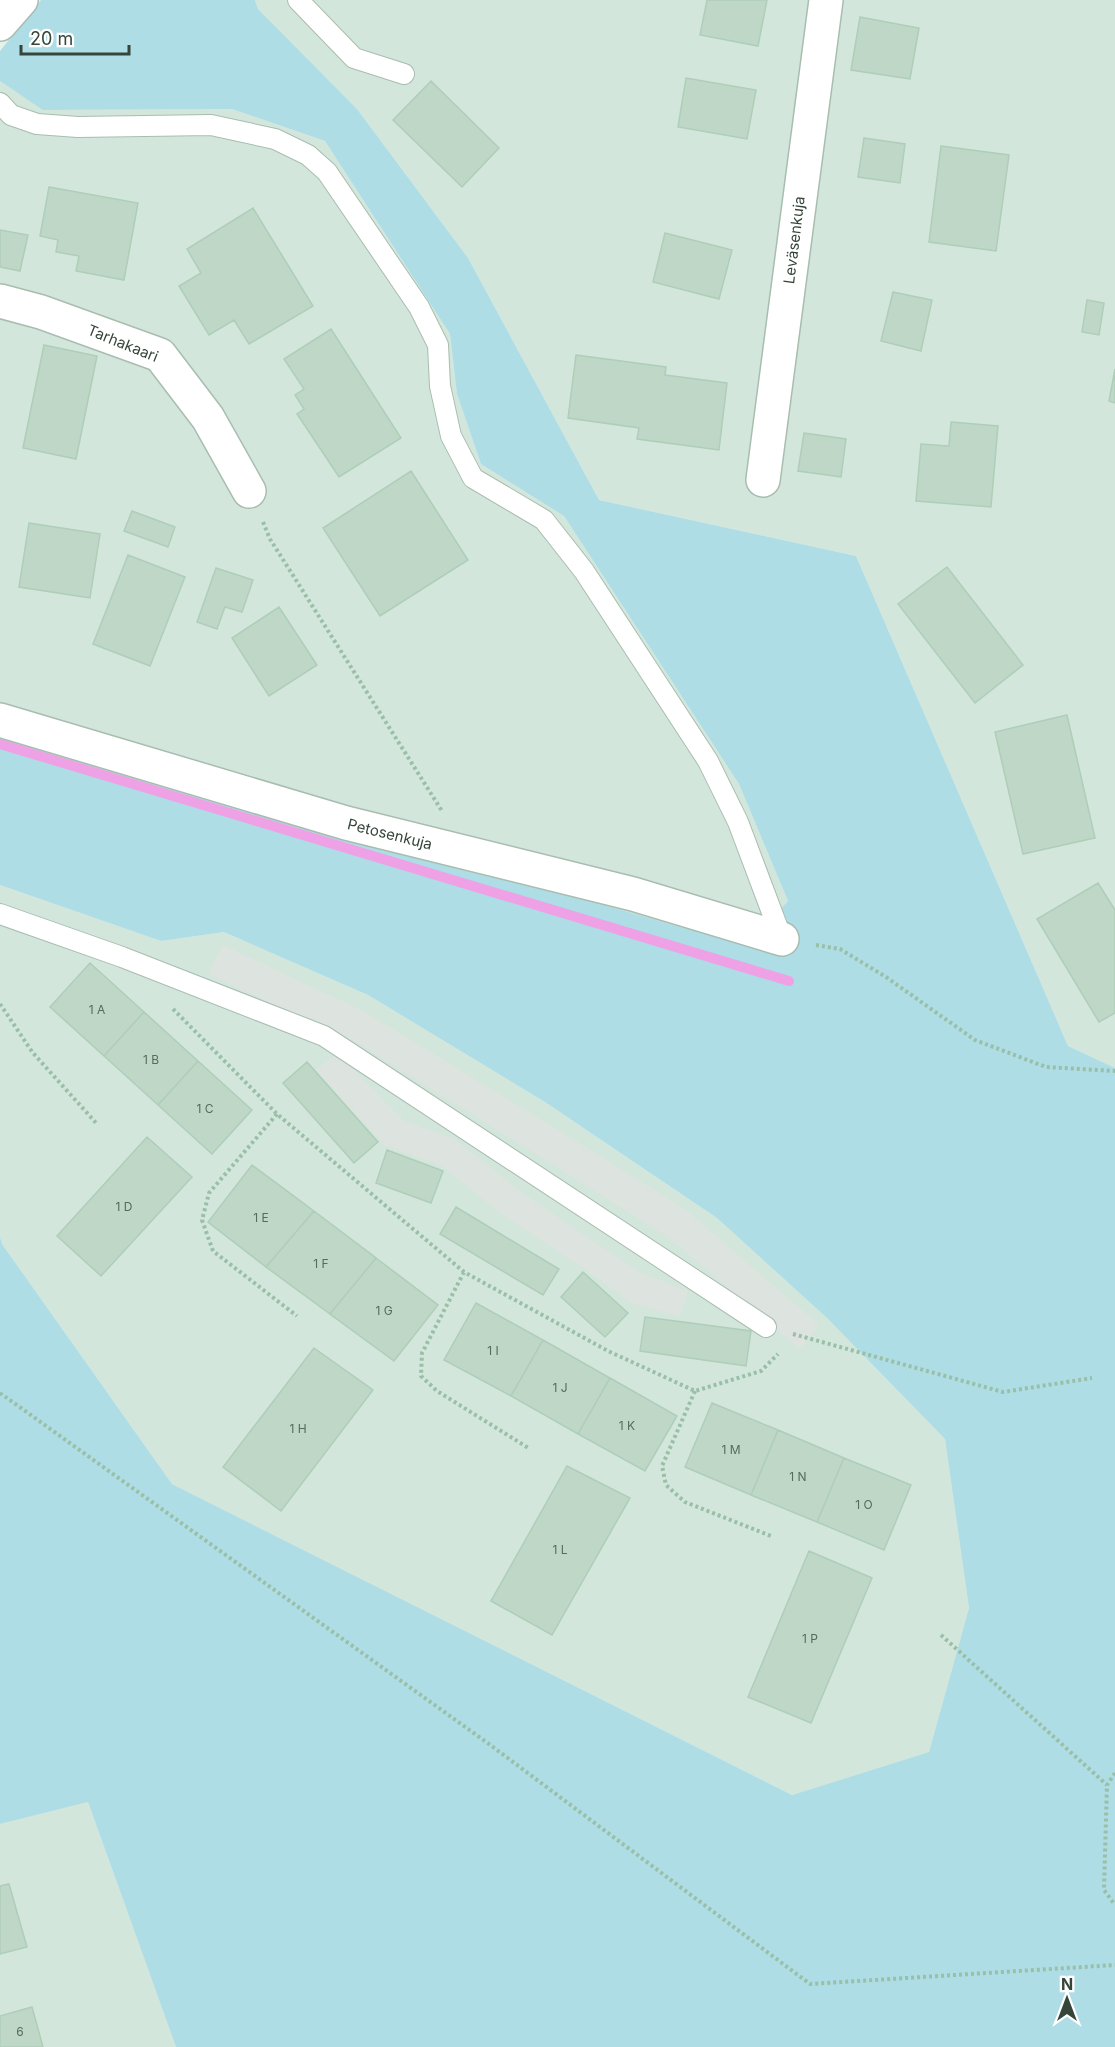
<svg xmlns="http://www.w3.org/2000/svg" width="1115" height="2047" viewBox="0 0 1115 2047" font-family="Inter,sans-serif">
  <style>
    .residential { fill: #d3e6db }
    .green { fill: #aedde6 }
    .parking { fill: #dde3df }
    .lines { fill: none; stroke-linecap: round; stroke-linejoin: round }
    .stream { stroke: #efa1e5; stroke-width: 10 }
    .building { fill: #bed7c6; stroke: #aeceb9; stroke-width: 1.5 }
    .service-casing { stroke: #a8bdb0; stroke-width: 22 }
    .minor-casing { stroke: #a8bdb0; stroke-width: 36 }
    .tertiary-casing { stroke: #a8bdb0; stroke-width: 36 }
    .path { stroke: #99bfa7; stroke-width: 4; stroke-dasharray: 3 3; stroke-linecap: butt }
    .service { stroke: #fff; stroke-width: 20 }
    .minor { stroke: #fff; stroke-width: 33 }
    .tertiary { stroke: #fff; stroke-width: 33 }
    .labels { text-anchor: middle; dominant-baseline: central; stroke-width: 5; stroke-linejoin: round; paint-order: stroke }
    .number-label { font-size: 12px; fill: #576a5d }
    .street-label { font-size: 15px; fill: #35453a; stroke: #fff }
  </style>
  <rect width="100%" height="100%" fill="#e5f2eb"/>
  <path class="residential" d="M255,0H1115V1068L1068,1046L856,556L599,500L468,258L357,109L258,9Z
    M0,81L44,110L232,109L325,141L450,334L457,394L481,464L564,516L739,784L788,901L746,947L0,731Z
    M0,885L161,941L224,932L368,995L545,1102L717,1218L827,1318L945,1439L969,1608L929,1752L792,1795L172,1484L2,1244L0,1237Z
    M88,1802L176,2047H0V1824Z"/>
  <path class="green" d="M41,0H255L258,9L357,109L468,258L599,500L856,556L1068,1046L1115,1068V2047H176L88,1802L0,1824V1237L2,1244L172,1484L792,1795L929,1752L969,1608L945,1439L827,1318L717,1218L545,1102L368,995L224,932L161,941L0,885V731L746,946L788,901L739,784L564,516L481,464L457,394L450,334L325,141L232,109L43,110L0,81V51Z"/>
  <path class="parking" d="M223,945L365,1012L558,1130L686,1210L819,1325L800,1349L668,1237L544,1159L352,1040L208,974Z
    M337,1053L404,1121L454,1139L521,1192L639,1272L688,1291L680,1316L633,1304L588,1271L504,1216L441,1165L385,1146L316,1070Z"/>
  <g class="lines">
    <path class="stream" d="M0,744L789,981"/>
  </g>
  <path class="building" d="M707,0H767L758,46L700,35Z
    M860,17L919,28L910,79L851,70Z
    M686,78L756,90L747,139L678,127Z
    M431,81L499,148L462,187L393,120Z
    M864,138L905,144L900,183L858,177Z
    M941,146L1009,155L996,251L929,242Z
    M49,187L138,203L124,280L76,271L79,256L56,252L58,240L40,236Z
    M253,208L313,306L249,344L234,320L209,335L179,286L201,273L187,249Z
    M0,230L28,235L20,271L0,267Z
    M665,233L732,250L719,299L653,282Z
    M893,292L932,300L921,351L881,341Z
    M1087,300L1104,303L1099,335L1082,332Z
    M331,329L401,438L339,477L297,414L304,409L295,395L304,389L284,359Z
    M44,345L97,356L76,459L23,448Z
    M576,355L666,367L665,375L727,383L719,450L637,439L639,428L568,418Z
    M1115,369V403L1109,401Z
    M951,422L998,426L991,507L916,501L921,444L949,446Z
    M804,433L846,439L841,477L798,471Z
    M411,471L468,560L380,616L323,528Z
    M132,511L175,527L168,547L124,531Z
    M29,523L100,534L90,598L19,587Z
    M128,555L185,577L150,666L93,644Z
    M947,567L1023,665L975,703L898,604Z
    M216,568L253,580L242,612L225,607L217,629L197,622Z
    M279,607L317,665L269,696L232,638Z
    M1067,715L1095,838L1023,854L995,732Z
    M1098,883L1115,910V1013L1099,1022L1037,919Z
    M90,963L144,1012L104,1056L50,1007Z
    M144,1012L198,1061L158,1105L104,1056Z
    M198,1061L252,1110L212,1154L158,1105Z
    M307,1062L378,1142L354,1163L283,1083Z
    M147,1137L192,1177L101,1276L57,1236Z
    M387,1150L443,1171L431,1203L376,1183Z
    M252,1165L314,1211L266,1267L208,1222Z
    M456,1207L559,1269L543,1295L440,1234Z
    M314,1211L376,1258L330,1314L266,1267Z
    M376,1258L438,1305L394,1361L330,1314Z
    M583,1272L628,1313L605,1337L561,1297Z
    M476,1303L543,1340L511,1396L444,1360Z
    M645,1317L751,1331L746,1366L640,1351Z
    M543,1340L610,1378L578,1434L511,1396Z
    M314,1348L373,1390L281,1511L223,1467Z
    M610,1378L677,1416L645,1471L578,1434Z
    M712,1403L778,1430L751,1495L685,1467Z
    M778,1430L844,1458L817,1522L751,1495Z
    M844,1458L911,1485L884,1550L817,1522Z
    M567,1466L630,1498L552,1635L491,1601Z
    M809,1551L872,1578L811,1723L748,1697Z
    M9,1884L27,1947L0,1954V1886Z
    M32,2007L43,2047H0V2016Z"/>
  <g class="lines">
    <g class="service-casing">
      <path id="service" d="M298,0L354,58L404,74
        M0,103L11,115L37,124L78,127L211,125L275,139L308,155L327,172L419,307L438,345L440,386L451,436L473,478L544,520L584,571L708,761L738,822L782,939
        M0,914L122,957L324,1036L766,1327"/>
    </g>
    <g class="minor-casing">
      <path id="minor" d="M0,301L41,312L160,355L208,418L249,491
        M763,480L826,0
        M0,720L346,823L633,894L782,939"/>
    </g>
    <g class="tertiary-casing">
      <path id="tertiary" d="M0,24L21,0"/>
    </g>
    <path class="path" d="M263,522L270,539L442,811
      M816,945L840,949L886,977L975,1040L1046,1067L1115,1071
      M0,1004L33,1053L97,1124
      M173,1009L277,1114L464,1272L608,1351L695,1391L761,1371L778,1354
      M277,1114L209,1193L202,1220L213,1251L297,1316
      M464,1272L422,1353L421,1376L437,1391L530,1449
      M793,1334L1003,1392L1092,1378
      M695,1391L662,1466L666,1485L685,1502L771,1536
      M0,1393L493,1747L810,1984L1115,1965
      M941,1635L1107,1785
      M1115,1773L1107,1785L1104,1890L1115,1905"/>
    <use href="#service" class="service"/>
    <use href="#minor" class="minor"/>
    <use href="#tertiary" class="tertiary"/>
  </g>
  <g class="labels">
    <g class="number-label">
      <text x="97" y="1009">1 A</text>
      <text x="151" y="1059">1 B</text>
      <text x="205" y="1108">1 C</text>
      <text x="124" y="1206">1 D</text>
      <text x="261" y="1217">1 E</text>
      <text x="321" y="1263">1 F</text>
      <text x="384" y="1310">1 G</text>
      <text x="493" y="1350">1 I</text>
      <text x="560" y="1387">1 J</text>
      <text x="627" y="1425">1 K</text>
      <text x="298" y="1428">1 H</text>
      <text x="731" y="1449">1 M</text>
      <text x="798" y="1476">1 N</text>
      <text x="864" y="1504">1 O</text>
      <text x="560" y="1549">1 L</text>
      <text x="810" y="1638">1 P</text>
      <text x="20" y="2031">6</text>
    </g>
    <g class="street-label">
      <text transform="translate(794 240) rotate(-83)">Leväsenkuja</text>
      <text transform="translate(123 343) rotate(22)">Tarhakaari</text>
      <text transform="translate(390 834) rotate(14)">Petosenkuja</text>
    </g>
  </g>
  <g transform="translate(1067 1999)" stroke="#ffffff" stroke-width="4.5" paint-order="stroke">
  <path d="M0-4.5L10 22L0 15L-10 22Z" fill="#35453a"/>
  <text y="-9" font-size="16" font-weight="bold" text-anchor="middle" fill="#35453a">N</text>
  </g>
  <path d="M21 45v9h108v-9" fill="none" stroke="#35453a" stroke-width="3"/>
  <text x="30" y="45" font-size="18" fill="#35453a" stroke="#ffffff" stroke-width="4.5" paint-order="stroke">20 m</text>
</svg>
